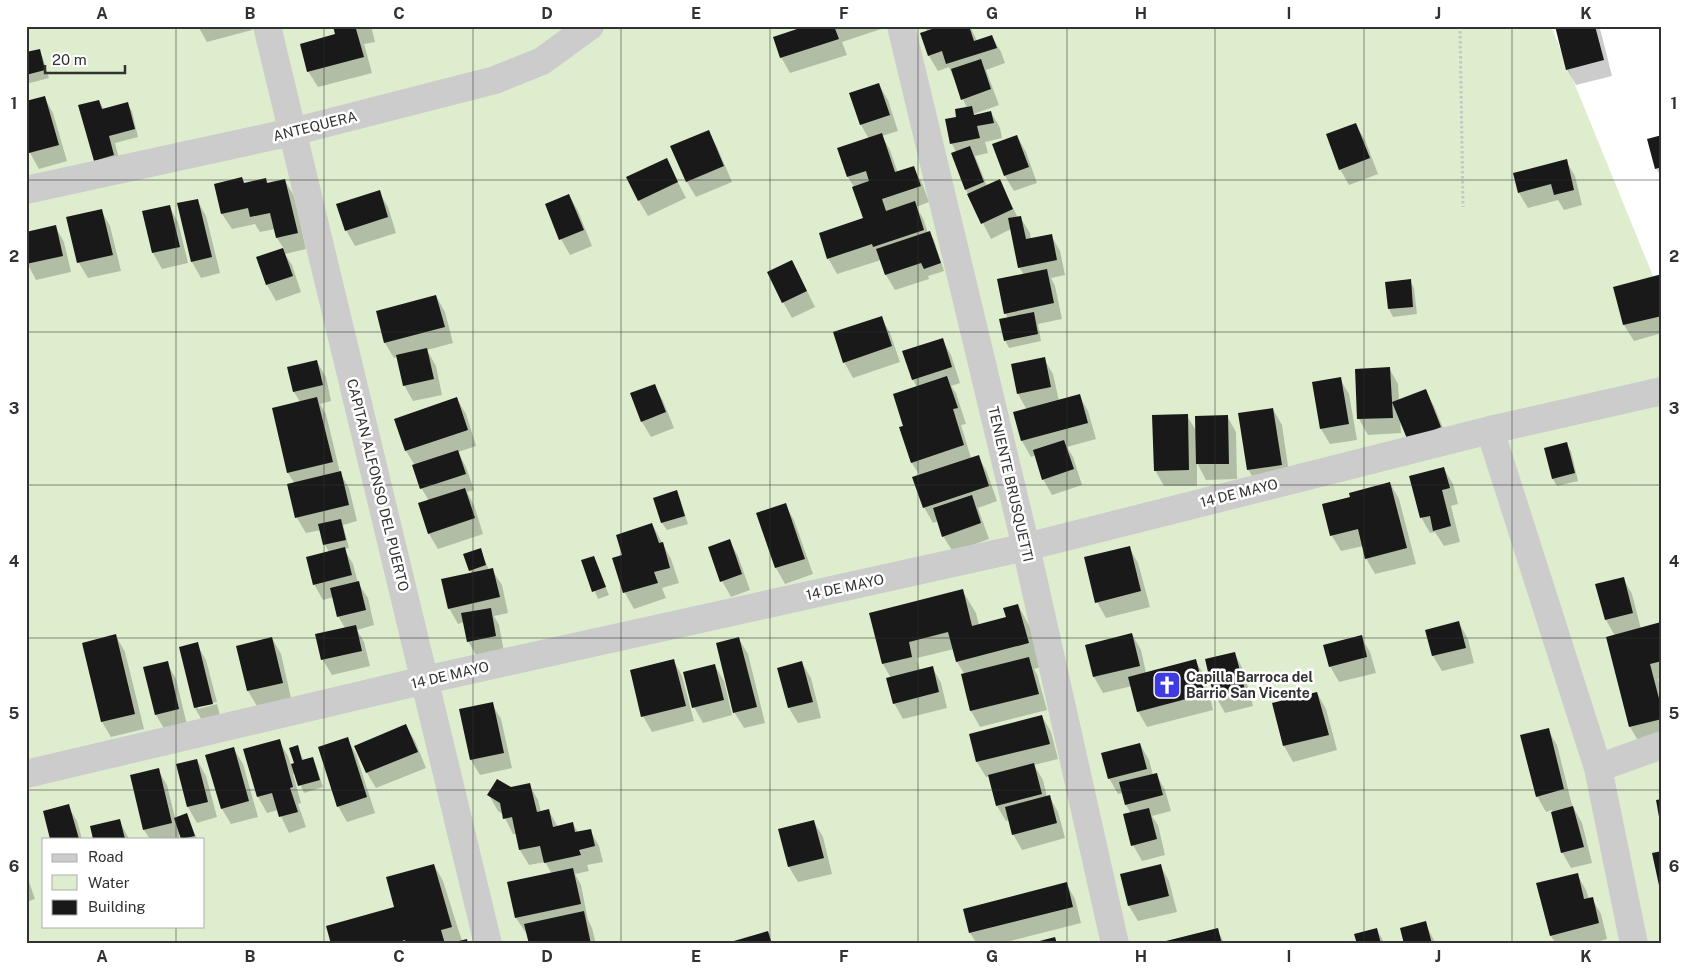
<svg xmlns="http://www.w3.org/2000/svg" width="1688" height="970" viewBox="0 0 1688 970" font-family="'Public Sans',sans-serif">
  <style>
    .water { fill: #deedce; fill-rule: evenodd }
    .shadow { fill: #0003 }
    .building { fill: #191919 }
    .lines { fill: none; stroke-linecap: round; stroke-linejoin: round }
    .path { stroke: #c6c6c6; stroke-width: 3; stroke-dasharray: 2.5 2.5; stroke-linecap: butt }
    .minor { stroke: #ccc; stroke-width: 28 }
    .grid { fill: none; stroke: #323232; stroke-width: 1; stroke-opacity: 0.55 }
    .labels { text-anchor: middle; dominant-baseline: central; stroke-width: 5; stroke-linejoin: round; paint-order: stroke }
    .street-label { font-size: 14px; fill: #323232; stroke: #fff }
    .poi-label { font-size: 14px; font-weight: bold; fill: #323232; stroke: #fff; text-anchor: start }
    .neatline { fill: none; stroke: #323232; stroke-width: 2 }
    .grid-label { font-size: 16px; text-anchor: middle; font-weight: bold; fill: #323232 }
  </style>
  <rect width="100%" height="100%" fill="#fff"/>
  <path class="water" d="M26,26H1551L1662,298V944H26ZM44,839H204V926H44Z"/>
  <path class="shadow" d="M251,26L252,30L207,42L198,26Z
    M334,26H371L375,42L364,44L372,73L318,87L308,71L336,35Z
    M810,26H883L884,28L842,42L847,55L790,73L781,57Z
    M924,26H970L977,41L992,36L1001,52L1005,63L986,70L999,105L971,115L972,116L991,112L1000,128L1002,138L985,142L988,153L975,156L987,186L999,180L1018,218L1020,217L1030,233L1031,239L1051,235L1060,251L1065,275L1051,278L1055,286L1062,319L1038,324L1041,341L1009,348L1005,340L1008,318L1005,313L1024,275L1019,267L1011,229L991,239L966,190L952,154L956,152L952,144L946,120L958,118L967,108L949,67L938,71L929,56L922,34L928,32Z
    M1556,26H1598L1601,32L1612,76L1576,85L1567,69Z
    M39,50L43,58L49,78L26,84V54Z
    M879,85L888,100L898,131L882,136L890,150L898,173L913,168L922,183L929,202L916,207L923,218L928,233H930L934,240L944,271L928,276L929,279L895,290L886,275L881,260L837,274L828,258L864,219L854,187L848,177L869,139L861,125Z
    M44,97L53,113L67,161L39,169L30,153L26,139Z
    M99,101L104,110L127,104L132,111L138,137L115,143L122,171L104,176L95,160Z
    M1356,125L1365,140L1378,174L1349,185L1340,169Z
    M708,131L717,147L732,182L696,197L687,182Z
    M1017,136L1026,152L1037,183L1014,191L1005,176L993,145Z
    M1662,137V179L1656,168Z
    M666,159L686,198L648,216L639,201Z
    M1566,161L1575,176L1582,205L1564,210L1558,200L1528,208L1519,193Z
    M242,178L245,184L266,179L268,184L285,181L294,196L306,249L285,254L292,265L301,292L276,301L267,285L258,258L284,249L277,238L275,229L260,232L255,224L232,229L222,214Z
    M379,192L388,207L396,233L355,246L346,230Z
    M569,195L578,211L592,246L570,255L561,239L546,204Z
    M197,200L206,216L220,273L201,278L192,262L179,204Z
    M169,206L178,222L188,263L162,269L153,253L144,212Z
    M101,210L110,226L121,271L88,278L79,263L68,218Z
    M55,226L64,242L71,272L36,280L26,261Z
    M792,261L815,307L792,318L783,302Z
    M1662,276V333L1634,341L1624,325L1615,288Z
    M1410,281L1414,288L1417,314L1393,317L1389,309L1386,283Z
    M436,296L445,312L453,343L427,350L436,366L442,395L413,401L404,385L398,357L394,358L385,343L377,312Z
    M881,317L890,333L900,362L853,378L844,362Z
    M942,339L951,355L960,383L951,386L956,393L966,424L961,425L971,458L978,456L987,472L997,501L978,508L989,539L953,552L943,536L938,521L933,523L924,507L920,476L912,463L901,428L905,427L917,387L913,380L904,352Z
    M1044,359L1053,374L1059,401L1079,395L1088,411L1096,439L1067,447L1073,457L1082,485L1052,495L1043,479L1036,455L1031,457L1022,441L1014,413L1027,410L1018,394Z
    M317,362L326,377L331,401L320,404L326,414L340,473L349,488L357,521L343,525L349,548L344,549L353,564L358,583L368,598L374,625L357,630L364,642L370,666L332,675L323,660L317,635L345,628L338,616L334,597L323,600L314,584L329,552L325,545L321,530L306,533L297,518L289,485L295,484L288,473L300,402L294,392L289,368Z
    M1389,368L1398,384L1399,401L1425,390L1434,406L1449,443L1400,420L1401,433L1368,435L1359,419L1356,370Z
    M1340,379L1349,394L1357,440L1330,444L1321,429Z
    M654,385L663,401L674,428L651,437L642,422Z
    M457,399L466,414L476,446L458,452L466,467L474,490L467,492L474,505L483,534L438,549L429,534V501L422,489L414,464L406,451Z
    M1273,409L1282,425L1290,480L1257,485L1248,469Z
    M1187,416L1197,432L1227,416L1236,432L1237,479L1206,480L1197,463V486H1164L1155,470Z
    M1566,444L1571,451L1578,481L1557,486L1553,479Z
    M1444,469L1453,484L1458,504L1451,506L1460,542L1444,546L1435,532L1430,533L1421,517Z
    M1390,483L1399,499L1416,564L1375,574L1366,558L1363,546L1341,551L1332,536L1351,498Z
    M676,492L680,499L688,524L667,530L662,523L655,498Z
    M785,505L794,520L813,574L785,584L776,568L758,514Z
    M652,524L671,559L679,583L662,588L666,598L634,609L625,593L614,559L624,556Z
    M729,540L738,556L750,590L731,597L722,581Z
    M1129,547L1138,563L1150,607L1106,618L1097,602Z
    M480,549L489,570H492L502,585L508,613L494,616L499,625L504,652L477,657L468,641L464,622L458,624L449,608L472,574L470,570Z
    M593,557L609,595L598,599L582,561Z
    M1623,578L1632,594L1641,629L1661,624L1662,626V678L1658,679L1662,694V736L1639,742L1630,727L1615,636L1606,620Z
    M962,590L976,613L979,625L1007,618L1018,605L1031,629L1041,667L1034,669L1037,674L1047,710L980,727L971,711L962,675H965L957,662L954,649L917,658L920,671L932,667L941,683L947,708L903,719L894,703L891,678L883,664L870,614Z
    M1459,623L1468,639L1474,663L1442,671L1433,656L1427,631Z
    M1132,634L1141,650L1146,673L1195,661L1205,676L1213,710L1147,727L1138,711L1132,686L1103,693L1094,677L1086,646Z
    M116,636L125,652L144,729L111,737L102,722Z
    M1361,637L1370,652L1376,673L1339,682L1330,666Z
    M272,638L281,654L291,698L257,706L248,691Z
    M739,639L748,654L765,723L744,728L734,712Z
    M197,644L206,660L217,702L198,706V709L217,704L221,720L204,724L195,708L180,648Z
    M1234,653L1243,669L1253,706L1225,713L1216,697Z
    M673,660L682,676L694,721L652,732L643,716Z
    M167,663L176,679L187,725L165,730L156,715Z
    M802,663L811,678L821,718L798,723L789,708Z
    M715,666L724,681L732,715L703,723L694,707Z
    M1317,693L1326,709L1337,750L1293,762L1284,746L1273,704Z
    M492,704L501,719L512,768L480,775L471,760Z
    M1042,716L1051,732L1058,759L1034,765L1043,780L1047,797L1049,796L1058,812L1065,838L1022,850L1013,834L1010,820L1006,821L997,806L990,776L986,777L977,762L970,735Z
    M406,726L415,741L426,768L376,788L367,773L356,746Z
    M1548,730L1557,745L1572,805L1582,823L1592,863L1571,868L1562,852L1552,810L1546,812L1537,796Z
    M347,739L356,754L375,813L347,822L338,806Z
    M279,741L288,756L291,765L295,764L297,747L304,761L312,758L316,766L323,787L304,793L295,773L293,774L301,803L298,804L306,827L289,833L278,810L267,813L258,797L244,750Z
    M1140,744L1149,760L1153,775L1156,774L1165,790L1171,811L1152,816L1158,825L1165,855L1142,861L1133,845L1131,814L1126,805L1123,793L1118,794L1109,778Z
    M234,749L243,764L258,817L231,824L222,809Z
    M197,760L206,776L217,817L197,823L188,807L177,765Z
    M158,770L167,785L175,818L187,815L197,839H183L181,833L179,834L180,839H150L144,830Z
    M529,784L538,800L541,812L549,811L558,827L573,824L578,832L590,830L599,846L603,862L587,865L589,871L575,874L581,885L588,920L592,928L596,944H530L527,933H526L516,918L552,874L545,862L529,865L520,850L516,834H513L503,814L498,811L489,795L510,788Z
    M68,806L77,821L82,839H52Z
    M119,820L129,839H95Z
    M814,822L823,837L832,874L798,882L789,867Z
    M434,865L443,881L462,941L466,940L468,944H332L396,908Z
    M1160,865L1169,881L1177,912L1138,921L1129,906Z
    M26,873L35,899L26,902Z
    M1577,874L1586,890L1589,899H1592L1601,914L1607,939L1589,944H1556L1551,936Z
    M1066,883L1075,899L1081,923L998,944H977L970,933Z
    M1425,923L1436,944H1405Z
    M1217,930L1225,944H1168Z
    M1377,930L1385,944H1358Z"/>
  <path class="building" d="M333,26H364L356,29L364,57L307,72L300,44L335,34Z
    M806,26H834L839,39L780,58L773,37Z
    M941,26H969L974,41L992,35L997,48L946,64L942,51L928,56L920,33Z
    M1555,26H1595L1604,60L1566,70Z
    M40,49L45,70L26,75V52Z
    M981,59L991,89L961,100L951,69Z
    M879,83L890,115L860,125L849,93Z
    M45,96L59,145L29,153L26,144V101Z
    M99,100L102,109L128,102L135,129L109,136L114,155L94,161L78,105Z
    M972,106L974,115L991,111L994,123L977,126L980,138L950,144L945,119L956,117L955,109Z
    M1356,123L1370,158L1339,170L1326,134Z
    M709,130L724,166L686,182L670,146Z
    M882,133L895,172L914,166L921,186L882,199L886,211L915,201L924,230L873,247L872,244L827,259L819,233L863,218L852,187L869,181L866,171L847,177L837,148Z
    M1017,135L1029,167L1004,176L992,144Z
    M1662,135V167L1655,169L1647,139Z
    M970,146L984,182L965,190L951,153Z
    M667,158L678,182L638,201L626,177Z
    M1567,159L1574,190L1554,195L1551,184L1518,193L1513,173Z
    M242,177L244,183L266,178L267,183L285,179L298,233L276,238L270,213L250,217L248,208L221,214L214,184Z
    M1000,179L1013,209L981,224L967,194Z
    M380,190L388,217L345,231L336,204Z
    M569,194L584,230L559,240L545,204Z
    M198,199L212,257L191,262L177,203Z
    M170,205L180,247L152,253L142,211Z
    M102,209L113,255L77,263L66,217Z
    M1021,216L1026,239L1052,234L1057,260L1018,268L1008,218Z
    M56,225L63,256L26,264V232Z
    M930,231L941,263L924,269L921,263L885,275L876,249Z
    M283,248L293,276L266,285L256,257Z
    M792,260L807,291L782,303L767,272Z
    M1047,269L1054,303L1004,314L997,279Z
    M1662,274V316L1623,325L1613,287Z
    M1411,279L1413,307L1388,309L1385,282Z
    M436,295L445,327L384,343L376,311Z
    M1034,312L1038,334L1004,341L999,319Z
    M882,316L892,346L843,363L833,332Z
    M943,338L952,367L912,380L902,351Z
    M427,348L434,379L403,386L396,355Z
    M1045,357L1051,387L1017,394L1011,364Z
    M317,360L323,385L293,392L287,367Z
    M1390,367L1393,418L1357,419L1355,369Z
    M947,376L958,408L953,409L964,445L911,463L899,427L903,426L893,394Z
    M1341,377L1349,424L1320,429L1312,382Z
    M655,384L666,412L641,422L630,393Z
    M1426,389L1441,427L1408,441L1392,402Z
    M1080,394L1088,423L1021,441L1013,412Z
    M317,397L333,462L287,473L272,408Z
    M457,397L468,430L405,451L394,419Z
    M1273,408L1282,465L1247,470L1238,413Z
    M1188,414L1189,470L1154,471L1152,415Z
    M1228,415L1229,464H1196L1195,416Z
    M1064,440L1074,469L1042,480L1033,450Z
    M1567,442L1575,473L1552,479L1544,448Z
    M458,450L466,474L420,489L412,465Z
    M979,455L989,486L923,508L912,477Z
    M1444,467L1450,488L1442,490L1451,526L1433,531L1430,516L1420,518L1409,476Z
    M341,471L349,505L295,518L287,484Z
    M1390,482L1407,548L1365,559L1358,529L1330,536L1322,504L1350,497L1349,493Z
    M465,488L475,518L428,534L418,503Z
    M677,490L685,516L661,523L653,498Z
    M972,495L981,523L942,537L933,508Z
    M786,503L805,559L775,568L756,513Z
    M341,519L346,540L323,545L318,524Z
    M652,523L659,543L663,542L670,568L654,572L658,583L623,593L612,558L622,555L616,535Z
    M730,539L742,574L720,582L708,547Z
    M1130,546L1141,591L1095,603L1084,557Z
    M345,547L352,575L313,585L306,557Z
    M481,548L486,565L469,571L463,554Z
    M594,556L606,587L592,592L581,560Z
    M493,568L500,597L448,609L441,579Z
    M1624,577L1633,613L1605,620L1595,584Z
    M359,581L366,610L337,617L330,588Z
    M963,589L972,626L1006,617L1003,608L1018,604L1029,643L956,662L948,632L909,642L912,657L882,664L869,613Z
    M491,608L496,636L467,642L461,613Z
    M1459,621L1466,648L1432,656L1425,630Z
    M1661,622L1662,661L1650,664L1662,710V719L1629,727L1606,637Z
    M356,625L362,651L321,660L315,634Z
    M1132,633L1140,666L1093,677L1085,645Z
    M116,634L135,714L101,722L82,643Z
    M1362,635L1367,657L1329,667L1323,645Z
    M272,637L283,683L247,691L236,646Z
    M739,637L757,707L733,713L716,643Z
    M198,642L213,704L194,708L179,647Z
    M1235,652L1245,690L1214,698L1205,659Z
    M1029,657L1039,694L970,711L961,674Z
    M674,659L686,706L641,717L630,670Z
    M1196,659L1205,694L1137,712L1128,677Z
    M168,661L179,709L155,715L143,667Z
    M802,661L813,702L788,708L777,668Z
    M715,664L724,700L692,708L683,672Z
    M933,666L939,692L893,704L886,678Z
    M1317,692L1329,735L1283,746L1272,703Z
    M493,702L504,753L470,760L459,709Z
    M1042,715L1050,744L976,762L969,734Z
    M406,724L418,752L366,773L354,746Z
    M1549,728L1564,789L1536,797L1520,735Z
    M348,737L367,797L337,807L318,747Z
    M280,739L293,787L290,788L298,812L279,817L272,793L257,797L243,749Z
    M1140,743L1147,769L1108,779L1101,753Z
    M298,745L302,760L313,757L320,780L298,786L291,764L294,763L289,748Z
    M234,747L249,801L221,809L205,755Z
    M197,759L208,802L187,807L176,764Z
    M1034,763L1042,794L996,806L988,775Z
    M159,768L172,823L143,830L130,775Z
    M1157,773L1163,795L1125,805L1119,782Z
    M497,779L511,787L530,783L537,812L549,809L553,827L573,822L575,832L591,829L595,846L579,850L581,855L544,863L540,846L519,850L512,817L503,819L500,803L487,795Z
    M1050,795L1057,823L1012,835L1005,807Z
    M1662,799V828H1661L1656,800Z
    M69,804L79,839H50L43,811Z
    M1573,806L1584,847L1561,853L1551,812Z
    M1149,808L1157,839L1131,846L1123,814Z
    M187,813L195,836L181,839L174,818Z
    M120,819L125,839H93L90,826Z
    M814,820L824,858L788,867L778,829Z
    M1662,851V890H1660L1652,853Z
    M434,864L452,927L441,930L445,944H406L405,940L393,944H331L326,926L394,907L386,877Z
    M1161,864L1169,896L1128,906L1120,874Z
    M573,868L581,904L515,918L507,882Z
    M1578,873L1584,899L1593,897L1599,923L1550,936L1536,883Z
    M1067,882L1073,907L969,933L963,909Z
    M584,911L591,944H529L524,924Z
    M1426,921L1432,944H1404L1400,928Z
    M1218,928L1222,944H1166V941Z
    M1377,928L1381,944H1357L1354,934Z
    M768,931L772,944H727V943Z
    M1055,937L1057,944H1032V943Z
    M467,939L468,944H451V943Z"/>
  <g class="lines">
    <path class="path" d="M1460,26L1463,207"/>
    <path class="minor" d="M267,26L488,944
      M901,26L1026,547L1115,944
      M26,190L292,132L495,80L542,61L590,26
      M1490,430L1598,768L1634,944
      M1598,768L1662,745
      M26,774L425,680L1026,547L1490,430L1662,391"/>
  </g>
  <path class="grid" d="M176,26V839M324,26V944M473,26V944M621,26V944M770,26V944M918,26V944M1067,26V944M1215,26V944M1364,26V944M1512,26V944M26,180H1662M26,332H1662M26,485H1662M26,638H1662M26,790H1662M176,926V944"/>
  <defs>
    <g id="church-square" transform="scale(1.4375)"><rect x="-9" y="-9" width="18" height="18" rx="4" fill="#403ae3" stroke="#fff"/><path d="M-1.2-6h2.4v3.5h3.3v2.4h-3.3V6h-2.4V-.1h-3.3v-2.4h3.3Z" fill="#fff"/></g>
  </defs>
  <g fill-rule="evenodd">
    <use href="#church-square" x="1167" y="685"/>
  </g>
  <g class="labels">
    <g class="street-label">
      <text transform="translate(315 126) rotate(-14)">ANTEQUERA</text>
      <text transform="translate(1011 484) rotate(77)">TENIENTE BRUSQUETTI</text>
      <text transform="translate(378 485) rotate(76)">CAPITAN ALFONSO DEL PUERTO</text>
      <text transform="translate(1239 493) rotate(-14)">14 DE MAYO</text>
      <text transform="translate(845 587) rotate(-12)">14 DE MAYO</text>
      <text transform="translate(450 675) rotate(-13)">14 DE MAYO</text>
    </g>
    <g class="poi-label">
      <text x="1186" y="677">Capilla Barroca del<tspan x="1186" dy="16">Barrio San Vicente</tspan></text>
    </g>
  </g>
  <rect width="1688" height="970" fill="none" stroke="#ffffff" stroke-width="55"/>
  <rect x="42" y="838" width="162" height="90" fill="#ffffff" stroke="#adadad"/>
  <rect x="52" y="854" width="25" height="8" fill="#cccccc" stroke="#adadad"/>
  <text x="88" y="862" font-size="15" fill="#323232">Road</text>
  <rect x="52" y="875" width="25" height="15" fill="#deedce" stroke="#adadad"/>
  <text x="88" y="888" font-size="15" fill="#323232">Water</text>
  <rect x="52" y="900" width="25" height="15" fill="#191919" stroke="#adadad"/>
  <text x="88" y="912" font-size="15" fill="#323232">Building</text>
  <path d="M45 65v8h80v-8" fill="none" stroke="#323232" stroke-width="2.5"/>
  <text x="52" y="65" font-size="15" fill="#323232" stroke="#ffffff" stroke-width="4" paint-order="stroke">20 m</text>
  <rect x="28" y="28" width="1632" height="914" class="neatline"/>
  <g class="grid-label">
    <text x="102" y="19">A</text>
    <text x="250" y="19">B</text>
    <text x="399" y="19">C</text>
    <text x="547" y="19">D</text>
    <text x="696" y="19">E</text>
    <text x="844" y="19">F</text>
    <text x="992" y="19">G</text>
    <text x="1141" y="19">H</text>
    <text x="1289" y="19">I</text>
    <text x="1438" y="19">J</text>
    <text x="1586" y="19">K</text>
    <text x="14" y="109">1</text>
    <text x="1674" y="109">1</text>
    <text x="14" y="262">2</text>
    <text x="1674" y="262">2</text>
    <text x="14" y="414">3</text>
    <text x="1674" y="414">3</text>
    <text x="14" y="567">4</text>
    <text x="1674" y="567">4</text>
    <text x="14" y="719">5</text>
    <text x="1674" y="719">5</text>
    <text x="14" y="872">6</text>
    <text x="1674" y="872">6</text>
    <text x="102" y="962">A</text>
    <text x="250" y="962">B</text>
    <text x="399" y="962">C</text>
    <text x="547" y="962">D</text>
    <text x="696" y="962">E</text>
    <text x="844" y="962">F</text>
    <text x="992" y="962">G</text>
    <text x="1141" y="962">H</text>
    <text x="1289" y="962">I</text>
    <text x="1438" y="962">J</text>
    <text x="1586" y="962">K</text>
  </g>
</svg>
